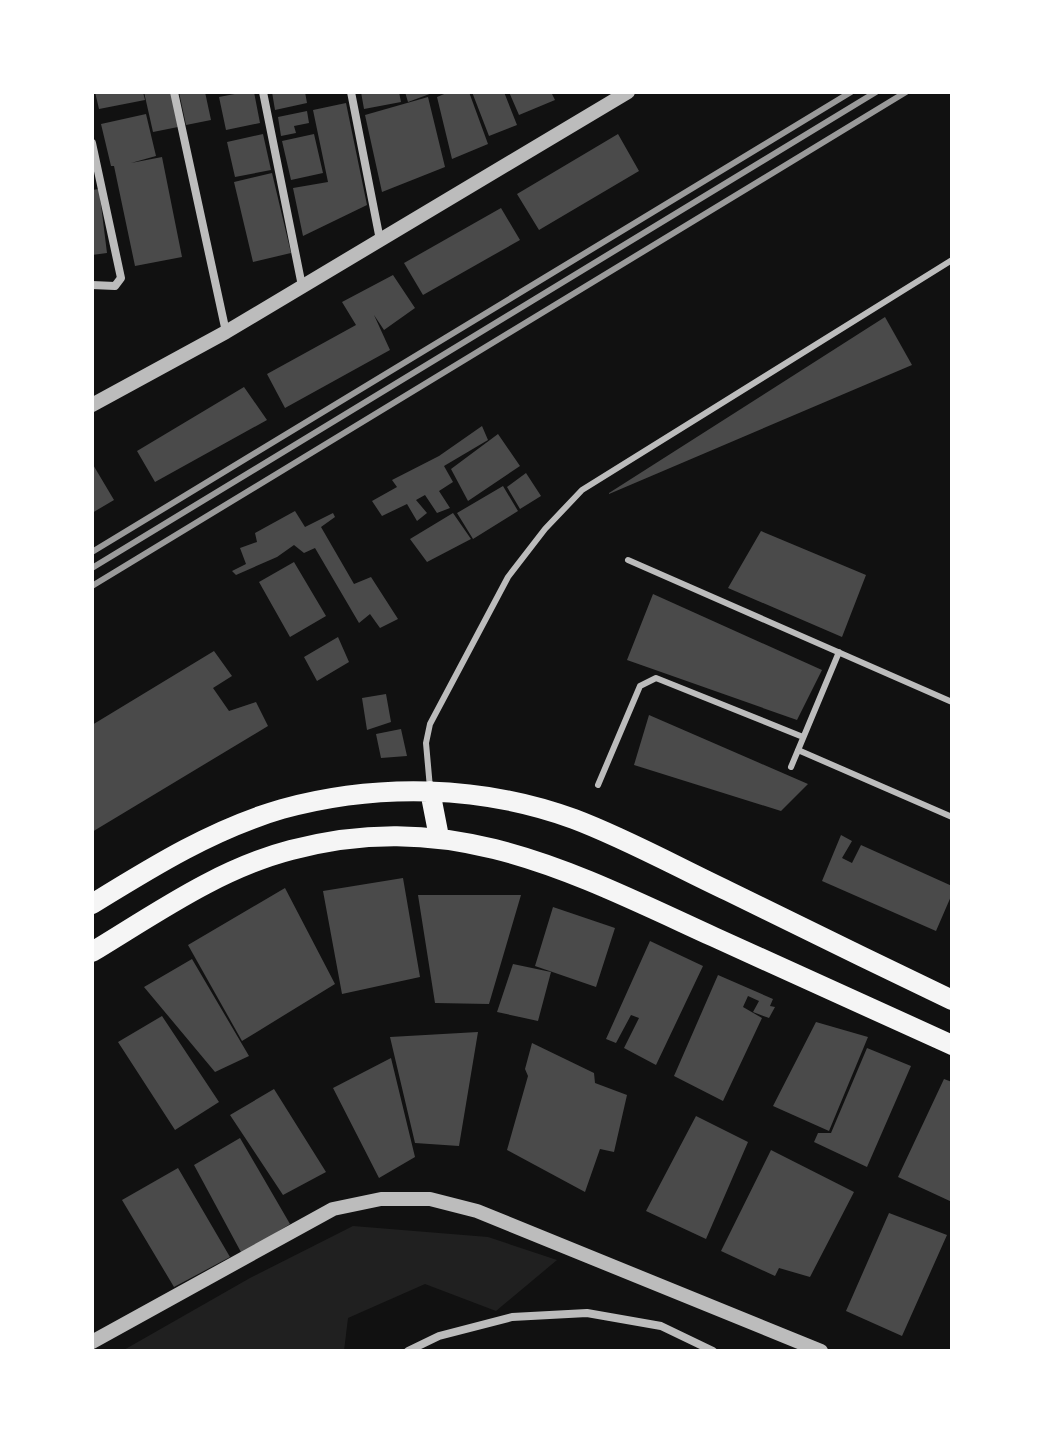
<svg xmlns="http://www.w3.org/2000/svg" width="1044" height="1443" viewBox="0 0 1044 1443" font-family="'Source Sans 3',sans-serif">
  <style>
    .green { fill: #202020 }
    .building { fill: #4a4a4a }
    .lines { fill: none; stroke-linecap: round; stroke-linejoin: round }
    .service { stroke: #bcbcbc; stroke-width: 6 }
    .minor { stroke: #bcbcbc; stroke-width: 8 }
    .tertiary { stroke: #bcbcbc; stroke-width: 14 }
    .primary { stroke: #f5f5f5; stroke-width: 20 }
    .rail { stroke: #9a9a9a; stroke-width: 6 }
  </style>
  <rect width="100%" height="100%" fill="#111"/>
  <path class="green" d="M353,1226L488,1237L557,1260L496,1311L425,1284L348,1318L344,1351H122L250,1278Z"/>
  <path class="building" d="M95,92H143L145,100L99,109Z
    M144,92H171L178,127L153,132Z
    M179,92H205L211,120L186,125Z
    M245,92H254L260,123L226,130L219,97Z
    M272,92H305L307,103L275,110Z
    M361,92H399L401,102L364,109Z
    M405,92H435L408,102Z
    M449,92H469L488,144L452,159L437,97Z
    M472,92H504L517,125L489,136Z
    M509,92H551L555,100L519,115Z
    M428,97L445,167L382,192L365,115Z
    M346,103L367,205L303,236L293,188L328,182L313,110Z
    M307,111L309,123L294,126L296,133L281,136L278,117Z
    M146,114L156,156L131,163L162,157L182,257L135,266L114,166H111L101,124Z
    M263,134L271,170L235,177L227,142Z
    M314,134L323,173L291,180L282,141Z
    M618,134L639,171L539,230L517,194Z
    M272,173L291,253L253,262L234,182Z
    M99,189L107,253L92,255V190Z
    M501,208L520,240L423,295L404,263Z
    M393,275L415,308L384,330L374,315L390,350L285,408L267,374L356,325L342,302Z
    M885,317L912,365L609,494V493Z
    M244,387L267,420L155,482L137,451Z
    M482,426L488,440L444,466L453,482L439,491L450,508L437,513L425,495L416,500L427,513L417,521L407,504L382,516L372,501L397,487L392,480L439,456Z
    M498,434L520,466L468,501L451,469Z
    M92,463L114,500L92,513Z
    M526,473L541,496L520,509L507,487Z
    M503,486L518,511L473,539L457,513Z
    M295,511L305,527L333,513L335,517L321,527L354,584L371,577L398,619L380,628L370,614L359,623L315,548L304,553L294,545L277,557L236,575L232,571L246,564L240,548L257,542L255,533Z
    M453,513L471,539L427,562L410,539Z
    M761,531L866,575L842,637L728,588Z
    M294,562L326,616L290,637L259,582Z
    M653,594L822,670L797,720L627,660Z
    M338,637L349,662L317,681L304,657Z
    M214,651L232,676L213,688L229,711L256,702L268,726L92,832V725Z
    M386,694L391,722L367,730L362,698Z
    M649,715L808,784L781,811L634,765Z
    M401,729L407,756L381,758L376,734Z
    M841,835L852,841L842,858L852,863L861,845L952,886V894L936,931L822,881Z
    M403,878L420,977L342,994L323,891Z
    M285,888L335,984L242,1041L188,945Z
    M418,895H521L489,1004L435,1003Z
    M553,907L615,928L596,987L535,966Z
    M650,941L703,966L656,1065L624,1048L639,1018L631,1015L616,1043L606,1039Z
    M192,959L249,1056L215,1072L144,987Z
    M513,964L551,972L538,1021L497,1012Z
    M718,975L773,999L770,1006L775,1007L769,1018L753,1012L759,1001L748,996L743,1007L762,1018L723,1101L674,1076Z
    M162,1016L219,1102L175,1130L118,1042Z
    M816,1022L868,1037L829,1131L773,1106Z
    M478,1032L459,1146L415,1143L390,1037Z
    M532,1043L594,1073L595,1083L627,1095L614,1152L600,1149L585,1192L507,1150L528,1076L525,1069Z
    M867,1048L911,1066L867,1167L814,1142L818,1133H831Z
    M391,1058L415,1157L379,1178L333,1088Z
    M944,1079L952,1082V1202L898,1177Z
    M274,1089L326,1172L283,1195L230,1115Z
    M696,1116L748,1142L706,1239L646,1211Z
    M240,1138L290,1224L242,1254L194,1165Z
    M771,1150L854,1192L810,1277L779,1268L775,1276L721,1251Z
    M178,1168L230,1257L174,1287L122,1200Z
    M889,1213L947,1235L902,1336L846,1311Z"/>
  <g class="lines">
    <path class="service" d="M628,560L952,702
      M798,750L952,817
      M791,767L839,652
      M598,785L640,686L656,678L803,737
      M430,788L426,743L430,724L508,577L545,529L582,490L952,260"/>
    <path class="minor" d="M174,92L226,332
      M263,92L302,286
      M351,92L380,240
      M92,143L121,278L115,286L92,285
      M408,1351L439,1336L512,1317L587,1313L661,1326L713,1351"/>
    <path class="tertiary" d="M92,405L226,332L628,92
      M92,1342L333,1209L381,1199H430L477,1211L821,1351"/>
    <path class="primary" d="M430,791L439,837
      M92,904C152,867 213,829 282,809C377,783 481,785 574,819C627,839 677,867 728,891C803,928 877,964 952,1000
      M92,952C155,914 218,869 291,850C452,807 572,872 714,937C794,973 873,1009 952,1045"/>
    <path class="rail" d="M92,552L851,92
      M92,568L876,92
      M92,586L906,92"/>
  </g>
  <rect width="1044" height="1443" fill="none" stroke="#ffffff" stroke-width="188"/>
</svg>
